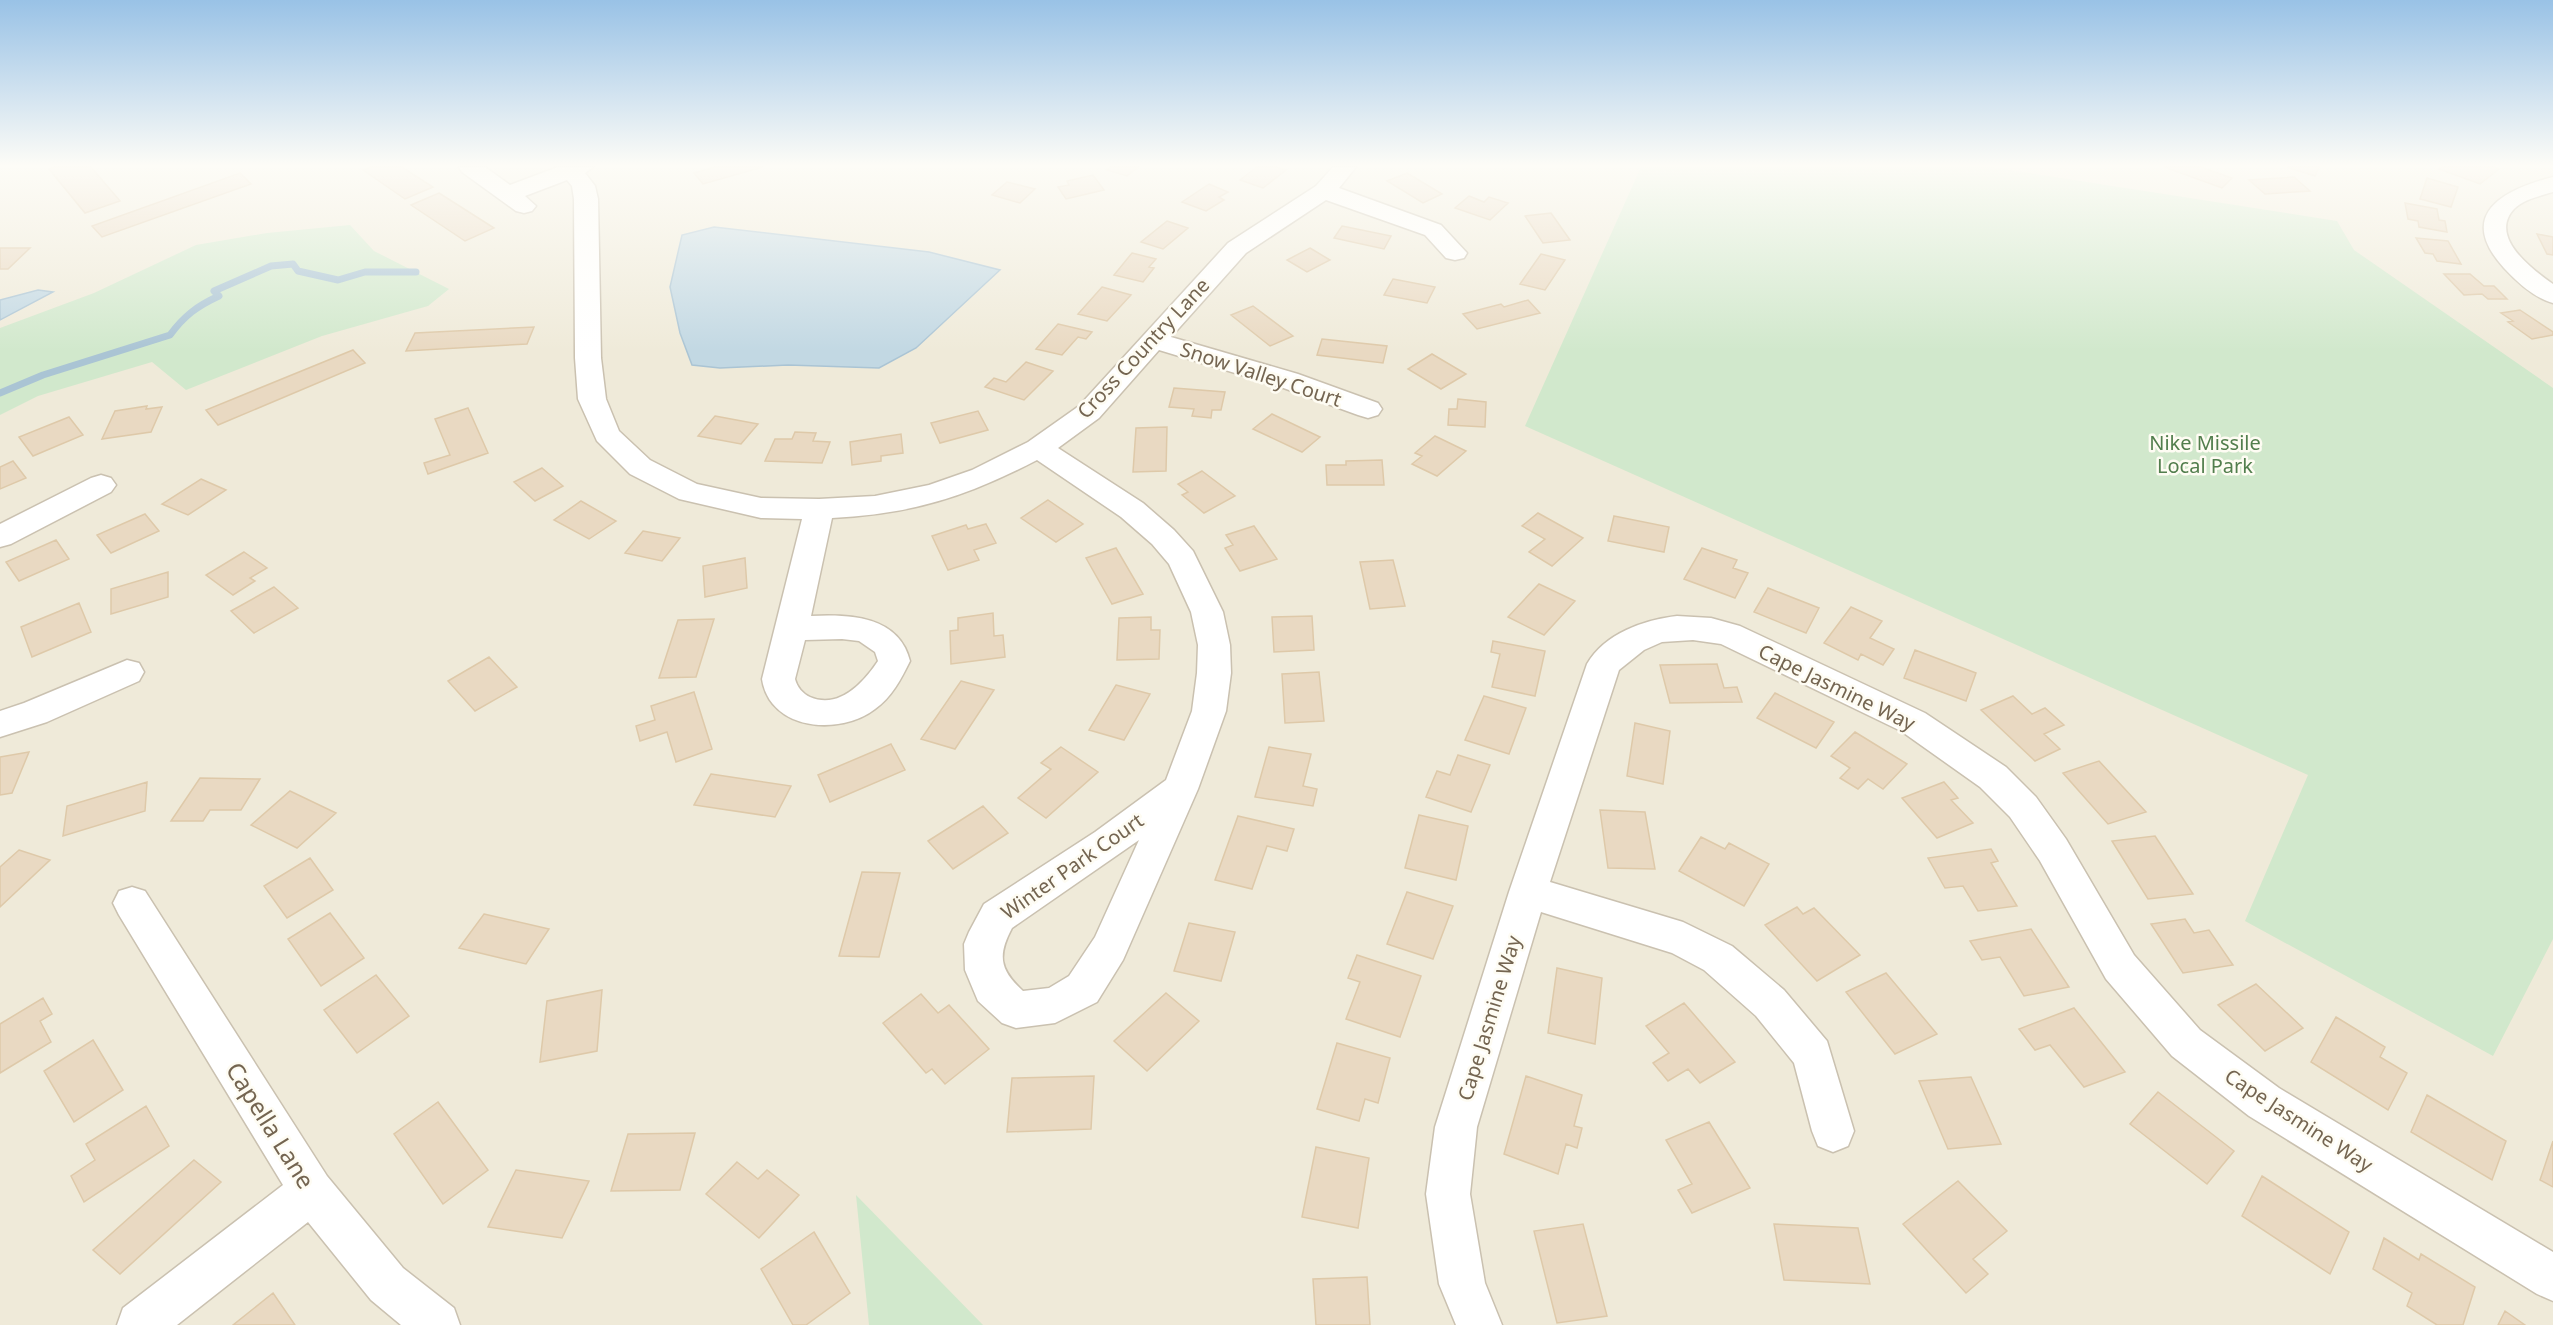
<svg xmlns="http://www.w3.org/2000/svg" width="2553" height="1325" viewBox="0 0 2553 1325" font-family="'Noto Sans',sans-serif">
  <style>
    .residential { fill: #efead9 }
    .green { fill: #d1e8cc }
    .water { fill: #c2d8e3; stroke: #aac4d4; stroke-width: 1.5 }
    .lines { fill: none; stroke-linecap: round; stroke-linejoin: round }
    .stream { stroke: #aac4d4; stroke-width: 7 }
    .building { fill: #e9d9c2; stroke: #dec9a9; stroke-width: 1.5 }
    .minor-casing { stroke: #cac1b0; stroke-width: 3 }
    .minor { fill: #fff; fill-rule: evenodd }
    .labels { text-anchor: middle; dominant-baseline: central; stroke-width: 5; stroke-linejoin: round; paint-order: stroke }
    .street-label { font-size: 20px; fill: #746551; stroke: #fefcf3 }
    .park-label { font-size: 20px; fill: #527e4d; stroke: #fefcf3 }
    .near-street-label { font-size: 24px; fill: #746551; stroke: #fefcf3 }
  </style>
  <rect width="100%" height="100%" fill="#fbf8ed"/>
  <path class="residential" d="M0,167H2553V1325H0Z"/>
  <path class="green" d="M1641,167H1991L2337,221L2354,250L2553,388V939L2493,1056L2245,921L2308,775L1525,426Z
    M350,225L374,251L449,289L428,306L322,336L186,390L152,362L38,396L0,415V328L94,293L196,245L267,233Z
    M856,1195L983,1325H869Z"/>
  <path class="water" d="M714,227L929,252L1000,270L916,348L879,368L788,365L720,368L692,365L680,333L670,287L682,235Z
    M38,290L53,292L0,320V300Z"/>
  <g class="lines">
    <path class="stream" d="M0,393L43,375L170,335C184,316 197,306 219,296L214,291L271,266L293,264L298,271L338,280L365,272H416"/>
  </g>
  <path class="building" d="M55,167H91L120,201L85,213L49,169Z
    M371,167H402L433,187L405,199L363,170Z
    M715,167H763L703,184L694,173Z
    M1110,167H1138L1127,176L1107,170Z
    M1257,167H1276L1286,170L1263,188L1240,180Z
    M2164,167H2201L2232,178L2222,188Z
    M2287,167H2319L2315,176Z
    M2442,167H2494L2499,169L2480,184L2439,169Z
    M240,173L251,184L102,237L92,226Z
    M1407,173L1442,194L1423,203L1387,181Z
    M1093,175L1104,190L1066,199L1058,187L1069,185L1067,181Z
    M2294,177L2310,191L2265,194L2249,180Z
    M2427,178L2458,187L2451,207L2420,199Z
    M1007,182L1035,189L1020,203L992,195Z
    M1209,184L1228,192L1219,197L1224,200L1206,211L1182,202Z
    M439,193L494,228L465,241L411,205Z
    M1469,196L1484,202L1489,197L1508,203L1490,220L1455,208Z
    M2405,203L2437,209L2439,220L2445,221L2447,232L2419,227L2418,221L2408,219Z
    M1551,213L1570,240L1543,243L1525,216Z
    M1167,221L1188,228L1163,249L1141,242Z
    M1342,226L1391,236L1384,249L1334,238Z
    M2537,234L2553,237V255L2547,254Z
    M2416,238L2448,241L2461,264L2437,261L2433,254L2425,253Z
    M0,248H30L8,269H0Z
    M1310,248L1330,260L1307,272L1287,260Z
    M1132,253L1156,259L1149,267L1154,268L1143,282L1114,275Z
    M1541,254L1565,260L1545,290L1520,284Z
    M2444,274H2470L2484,286H2494L2507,299H2488L2482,294L2464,295Z
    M1393,279L1435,287L1427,303L1384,295Z
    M1102,287L1131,295L1107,321L1078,314Z
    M1528,300L1540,313L1477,329L1463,314L1501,304L1504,307Z
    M1253,306L1293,336L1270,346L1231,315Z
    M2520,310L2553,332V335L2532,339L2508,322L2513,321L2501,313Z
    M1058,324L1092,332L1086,339L1078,337L1062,355L1036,349Z
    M534,327L527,344L406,351L415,333Z
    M1322,339L1387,346L1383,363L1317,355Z
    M353,350L365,363L218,425L206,410Z
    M1432,354L1466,374L1441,389L1408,369Z
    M1026,362L1053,371L1024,400L985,387L994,378L1006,382Z
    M1174,388L1225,392L1221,410H1212L1211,418L1192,416L1194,409L1169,407Z
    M1458,399L1486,402L1485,427L1448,425L1449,409H1457Z
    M147,406L146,409L162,407L151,432L102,439L115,411Z
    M468,408L488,453L428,474L424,463L450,455L435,419Z
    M978,411L988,430L940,443L931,423Z
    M1272,414L1320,437L1302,452L1253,429Z
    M715,416L758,424L741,444L698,436Z
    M69,417L83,435L33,456L19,437Z
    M1167,427L1166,471L1133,472L1136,428Z
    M795,432L816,433L813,441L830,442L822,463L765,461L775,439H792Z
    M901,434L903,453L881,456V461L852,465L850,442Z
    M1435,436L1466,451L1437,476L1412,464L1422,456L1415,453Z
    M1382,460L1384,485H1327L1326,465H1346V461Z
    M13,461L26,478L0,489V467Z
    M542,468L563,486L535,501L514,482Z
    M1202,471L1235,496L1204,513L1182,495L1188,492L1178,484Z
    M201,479L226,490L188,515L162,504Z
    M1048,500L1083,524L1056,542L1021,518Z
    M581,501L616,521L589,539L554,520Z
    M1538,513L1583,538L1552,566L1529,552L1545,539L1522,526Z
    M145,514L159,531L111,553L97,535Z
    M1614,516L1669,527L1664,552L1608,541Z
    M986,524L996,543L974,550L979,560L948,570L932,536L966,525L968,529Z
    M1254,526L1277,559L1240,571L1225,548L1233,545L1226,535Z
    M643,531L680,538L662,561L625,553Z
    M56,540L69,559L19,581L6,562Z
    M1116,548L1143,594L1112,604L1086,558Z
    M1702,548L1737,560L1733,568L1748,573L1735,598L1684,579Z
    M244,552L267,568L250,578L255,581L233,595L206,575Z
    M745,558L747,588L705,597L703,566Z
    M1393,560L1405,606L1370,609L1360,562Z
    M168,572V597L111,614V589Z
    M1539,584L1575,601L1544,635L1508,617Z
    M274,587L298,608L254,633L231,611Z
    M1768,588L1819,608L1806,633L1754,612Z
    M79,603L91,632L32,657L21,627Z
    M1851,607L1882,621L1870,638L1894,649L1883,665L1861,654L1858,660L1824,643Z
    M993,613L994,636L1003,635L1005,657L951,664L950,631L958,630V618Z
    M1312,616L1314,650L1274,652L1272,617Z
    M1151,617V630H1160L1159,659L1117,660L1119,618Z
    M714,619L696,677L659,678L678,620Z
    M1493,641L1545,651L1535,696L1492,687L1500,654L1491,652Z
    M1915,650L1976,673L1966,701L1904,678Z
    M489,657L517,687L475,711L448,681Z
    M1717,664L1724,688L1737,687L1742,702L1670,703L1660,665Z
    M1319,672L1324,721L1285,723L1282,674Z
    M961,681L994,690L955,749L921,739Z
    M1116,685L1150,694L1124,740L1089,730Z
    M694,692L712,749L676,762L667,732L640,741L636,726L655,720L651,706Z
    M1775,693L1834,722L1816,748L1757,718Z
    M1484,696L1526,708L1509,754L1465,740Z
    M2013,696L2032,714L2045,708L2064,725L2044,734L2060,749L2035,761L1981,710Z
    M1635,723L1670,731L1663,784L1627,776Z
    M1855,732L1907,764L1883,789L1868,779L1858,789L1840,778L1850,768L1831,756Z
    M891,744L905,770L830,802L818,775Z
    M1061,747L1098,772L1046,818L1018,798L1051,769L1041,763Z
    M1269,747L1311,754L1303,786L1317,789L1313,806L1255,797Z
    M29,752L12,793L0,795V757Z
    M1458,755L1490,765L1471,812L1426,797L1437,771L1450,775Z
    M2099,761L2146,812L2108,824L2063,773Z
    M711,774L791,786L775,817L694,805Z
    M200,778L260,779L241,810H210L203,821H171Z
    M147,782L145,811L63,836L67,806Z
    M1944,782L1958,798L1951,800L1973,823L1937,838L1902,798Z
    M290,791L336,813L297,848L251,825Z
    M983,806L1008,833L953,869L928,841Z
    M1600,810L1645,812L1655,869L1608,868Z
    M1419,815L1468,826L1456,880L1405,868Z
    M1238,816L1294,829L1287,851L1267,846L1252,889L1215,880Z
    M2155,836L2193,894L2148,899L2112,841Z
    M1701,837L1725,849L1729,843L1769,864L1744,906L1679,871Z
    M1991,849L1998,861L1991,863L2017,906L1978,911L1963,886L1945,888L1928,858Z
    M19,850L50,860L0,907V867Z
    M310,858L333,890L287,918L264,886Z
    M862,872L900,873L879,957L839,956Z
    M1407,892L1453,906L1433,959L1387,944Z
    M1797,907L1803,914L1814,908L1860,955L1817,981L1765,925Z
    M330,913L364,958L321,986L288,939Z
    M484,914L549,929L526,964L459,948Z
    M2185,919L2194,933L2209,930L2233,965L2183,973L2151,924Z
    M1189,923L1235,932L1221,981L1174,971Z
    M2031,929L2069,987L2024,996L2000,957L1982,960L1970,941Z
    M1357,955L1421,976L1400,1037L1346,1019L1360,982L1348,978Z
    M1557,968L1602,978L1595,1044L1548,1033Z
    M1886,973L1937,1034L1895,1054L1846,992Z
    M376,975L409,1016L357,1053L324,1010Z
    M2256,984L2303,1028L2265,1051L2218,1005Z
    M602,990L597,1051L540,1062L547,1001Z
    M1166,993L1199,1021L1147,1071L1114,1041Z
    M921,994L938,1013L949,1005L989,1049L945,1084L932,1069L926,1073L883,1023Z
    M43,998L52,1014L40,1021L51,1042L0,1073V1024Z
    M1684,1003L1735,1062L1700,1083L1688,1069L1668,1081L1653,1063L1669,1053L1646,1026Z
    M2074,1008L2125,1072L2084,1087L2050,1045L2035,1050L2019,1029Z
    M2336,1017L2385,1047L2380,1057L2407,1073L2388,1110L2311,1062Z
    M93,1040L123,1090L74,1122L44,1071Z
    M1337,1043L1390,1058L1378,1103L1365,1099L1359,1121L1317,1109Z
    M1094,1076L1091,1129L1007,1132L1012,1078Z
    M1526,1076L1582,1095L1574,1126L1582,1128L1577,1148L1566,1144L1558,1174L1504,1154Z
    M1971,1077L2001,1144L1948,1149L1919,1081Z
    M2158,1092L2234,1151L2207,1184L2130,1124Z
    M2427,1095L2506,1141L2492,1180L2411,1132Z
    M438,1102L488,1170L443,1204L394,1134Z
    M146,1106L169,1146L84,1202L71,1176L95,1160L86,1144Z
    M1709,1122L1750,1188L1692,1213L1678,1190L1692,1184L1666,1140Z
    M695,1133L680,1190L611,1191L628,1134Z
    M2553,1141V1187L2540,1180Z
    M1316,1147L1369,1158L1358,1228L1302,1217Z
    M194,1160L221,1182L120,1274L93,1250Z
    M737,1162L758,1179L767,1170L799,1195L759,1238L706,1194Z
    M516,1170L589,1181L562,1238L488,1227Z
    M2262,1176L2349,1232L2330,1274L2242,1216Z
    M1958,1181L2007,1231L1973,1259L1988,1274L1966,1293L1903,1224Z
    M1583,1224L1607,1316L1557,1323L1534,1231Z
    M1774,1224L1858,1228L1870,1284L1784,1280Z
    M814,1232L850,1293L806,1325H793L761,1269Z
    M2384,1238L2419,1260L2421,1254L2475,1287L2463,1325H2437L2407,1306L2412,1293L2373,1269Z
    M1367,1277L1370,1325H1316L1313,1279Z
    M273,1293L295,1325H233Z
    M2505,1311L2525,1325H2498Z"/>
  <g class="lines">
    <g class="minor-casing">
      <path id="minor" d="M459,167H485L510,185L558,167H593L585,173L595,186L598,199L601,358L606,399L619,431L650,460L697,484L761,498L819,499L875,496L929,485L972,470L1028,442L1079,406L1228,243L1316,186L1333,167H1356L1339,188L1441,225L1467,253L1464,258L1455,260L1446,258L1425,235L1326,200L1246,253L1171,337L1298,374L1378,403L1382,409L1378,415L1368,418L1358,415L1278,386L1159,350L1099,418L1058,448L1143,503L1174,530L1193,551L1223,612L1230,645L1231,673L1226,711L1198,789L1123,960L1097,1002L1055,1023L1016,1028L1002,1023L978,1001L965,970L964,944L969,932L984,904L1095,832L1166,780L1192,711L1197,673L1198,645L1191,612L1169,564L1152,544L1121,517L1037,460C966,497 912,514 832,518L811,616C850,614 899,616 910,661C901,679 892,697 875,709C840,736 770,731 762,679L802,519L761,518L679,499L630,474L597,441L578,399L575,358L574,199L572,186L567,180L525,196L536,206L532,211L524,213L516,211L462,172ZM842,639L859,641L875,652L878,661C864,682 839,710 810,697C803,694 797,687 795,679L805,640ZM1139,840L1095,937L1069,976L1049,988L1023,991C1000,970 997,956 1012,928Z
        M2553,177V192C2540,196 2524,199 2514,209C2488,237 2533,270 2553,284V303C2534,298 2517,282 2504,268C2456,215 2502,190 2553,177Z
        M101,475L111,478L116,485L111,492L11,544L0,547V524L91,478Z
        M1677,616L1711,618L1740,626L1925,713L2006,767L2036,797L2066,839L2134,955L2200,1030L2279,1088L2553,1252V1301L2537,1294L2249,1116L2172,1056L2106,979L2040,861L2010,817L1980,787L1901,731L1721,644L1693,640L1662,642L1644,650L1619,670L1550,882L1683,922L1732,946L1784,990L1827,1041L1854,1131L1848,1146L1833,1152L1818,1146L1812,1131L1794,1063L1756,1016L1704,970L1672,953L1541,912L1477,1127L1470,1194L1485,1283L1502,1325H1456L1439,1284L1426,1194L1435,1127L1509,892L1587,664C1605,633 1644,620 1677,616Z
        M127,660L139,663L144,672L139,681L47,722L0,737V711L24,703Z
        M132,887L145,891L327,1176L403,1268L454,1308L460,1325H401L371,1300L308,1222L177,1325H117L123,1308L283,1185L119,915L113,903L119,891Z"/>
    </g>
    <use href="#minor" class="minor"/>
  </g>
  <linearGradient id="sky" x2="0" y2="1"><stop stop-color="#99c2e6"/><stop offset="0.47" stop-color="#fdfcf7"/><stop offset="1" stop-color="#fdfcf7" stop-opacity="0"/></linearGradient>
  <rect width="2553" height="352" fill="url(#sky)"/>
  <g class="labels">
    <g class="street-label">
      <text transform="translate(1143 348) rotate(-47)">Cross Country Lane</text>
      <text transform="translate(1261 374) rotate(18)">Snow Valley Court</text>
      <text transform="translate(1837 687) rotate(26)">Cape Jasmine Way</text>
      <text transform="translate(1072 866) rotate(-35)">Winter Park Court</text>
      <text transform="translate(1489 1018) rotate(-73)">Cape Jasmine Way</text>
      <text transform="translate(2299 1120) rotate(33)">Cape Jasmine Way</text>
    </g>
    <g class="park-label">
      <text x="2205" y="442">Nike Missile<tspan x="2205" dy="23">Local Park</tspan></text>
    </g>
    <g class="near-street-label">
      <text transform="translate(271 1125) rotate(58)">Capella Lane</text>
    </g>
  </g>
</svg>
